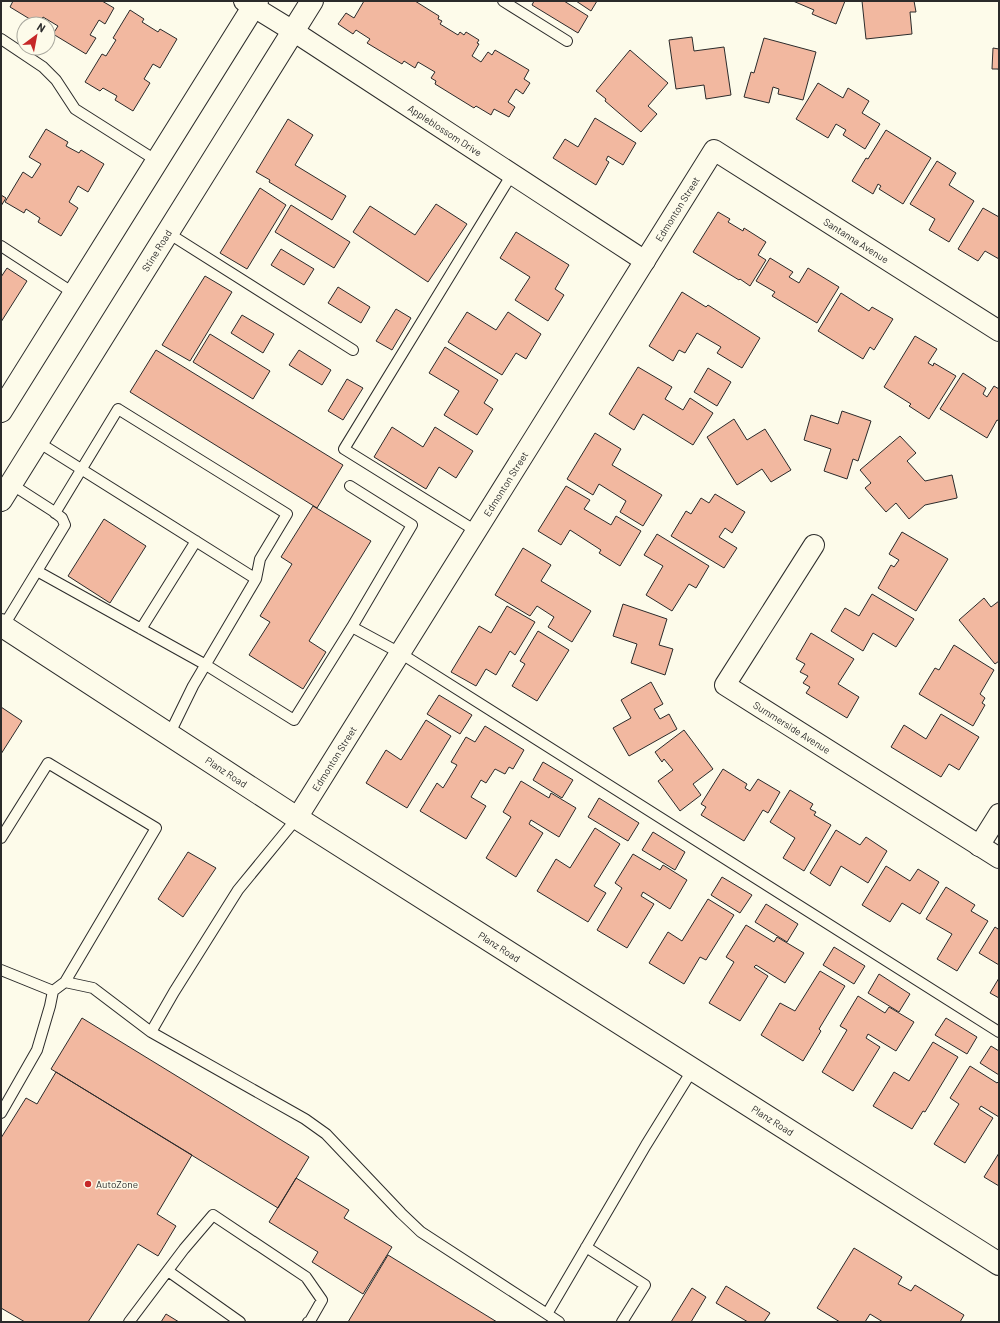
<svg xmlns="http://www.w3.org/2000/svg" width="1000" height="1323" viewBox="0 0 1000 1323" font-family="Barlow,sans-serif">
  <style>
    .building { fill: #f2b8a0; stroke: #2b2b2b }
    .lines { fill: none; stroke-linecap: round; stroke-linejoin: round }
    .service-casing { stroke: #2b2b2b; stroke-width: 12 }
    .minor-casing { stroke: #2b2b2b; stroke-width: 22 }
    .tertiary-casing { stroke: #2b2b2b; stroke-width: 24 }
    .secondary-casing { stroke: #2b2b2b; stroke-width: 24 }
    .service { stroke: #fdfbea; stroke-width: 10 }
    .minor { stroke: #fdfbea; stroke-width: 20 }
    .tertiary { stroke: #fdfbea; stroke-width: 22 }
    .secondary { stroke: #fdfbea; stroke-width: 22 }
    .poi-dot { fill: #c62828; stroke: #fdfbea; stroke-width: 1.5 }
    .labels { text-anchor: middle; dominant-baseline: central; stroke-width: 3; stroke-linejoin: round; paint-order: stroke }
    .street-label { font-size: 10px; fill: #2b2b2b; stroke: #fdfbea }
    .poi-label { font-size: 10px; fill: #2b2b2b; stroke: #fdfbea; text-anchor: start }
  </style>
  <rect width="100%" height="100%" fill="#fdfbea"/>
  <path class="building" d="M13,1H102L114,8L105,24L99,20L90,35L96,38L86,54L53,34L58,26L43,17L38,24L10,7Z
    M364,1H415L439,16L438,19L442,21L440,24L458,35L460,32L464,35L466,32L479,40L477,43L479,44L472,56L481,62L488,52L492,55L495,50L529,70L524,79L530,83L523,94L516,89L508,102L515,107L509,117L494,109L491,115L476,106L474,108L435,84L436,81L431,78L435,72L418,62L415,68L404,61L402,64L367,43L370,39L356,30L353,34L338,24L346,13L354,18Z
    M534,1H564L588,16L578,33L532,5Z
    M576,1H597L591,11Z
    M793,1H845L836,24L812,14L814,10Z
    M862,1H914L916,12H910L912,34L866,39Z
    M130,10L144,19L142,22L158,32L160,29L177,39L160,68L153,64L144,79L150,83L133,111L115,100L117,96L103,88L100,91L85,82L102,54L106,56L116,40L113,38Z
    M692,37L694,51L724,47L731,95L706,99L704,85L676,89L669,40Z
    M764,38L816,52L803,100L778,94L779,89L773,87L769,103L744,97L751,72L754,73Z
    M993,48L999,49V71L998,69H992Z
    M630,50L668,83L648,106L657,114L641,132L605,101L606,99L596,91Z
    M818,83L843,98L848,88L869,101L862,113L880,124L865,149L843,135L846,130L836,124L828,138L796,119Z
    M595,118L636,143L623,165L608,156L606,160L609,162L596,185L553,158L565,139L578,147Z
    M288,119L313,135L295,165L346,196L332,220L269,182L270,180L256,172Z
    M46,129L68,142L66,146L79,153L81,150L104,164L88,192L78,186L69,202L78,208L61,236L38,222L40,218L26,209L24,213L5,202L23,172L32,178L41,164L29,157Z
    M886,130L931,158L903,204L879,189L881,186L878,184L873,194L852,181L866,158L868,159Z
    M937,161L956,173L949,185L974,201L949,242L929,230L935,219L910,204Z
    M260,188L286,205L247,269L220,253Z
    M1,195L6,198L1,206Z
    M436,204L467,224L428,282L353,232L370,206L415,235Z
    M291,205L350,242L334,268L275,232Z
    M983,208L999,217V259L985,251L978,261L958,249Z
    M718,212L730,219L728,222L743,231L744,228L766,242L758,255L766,260L750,286L740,279L739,280L693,252Z
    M516,232L569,265L555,289L564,295L548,321L515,300L530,277L500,258Z
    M281,249L314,269L304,285L271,265Z
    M770,258L793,272L789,277L799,283L808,268L839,287L817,323L772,296L775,292L756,281Z
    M7,268L27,281L1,322V277Z
    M205,276L232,292L190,361L162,345Z
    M338,287L370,307L361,323L328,303Z
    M682,292L706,307L708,305L760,338L742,368L717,353L721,347L697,333L685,353L679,350L673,361L649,346Z
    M841,293L869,311L872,307L893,319L874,350L870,347L863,359L818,331Z
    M396,309L411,318L392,350L376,341Z
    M467,312L496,330L508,312L541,334L526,359L516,353L502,375L448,342Z
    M242,315L274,334L263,353L231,333Z
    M210,334L270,371L253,399L193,362Z
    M915,336L937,349L928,363L933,366L934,363L956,376L929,419L909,406L911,404L884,387Z
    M445,347L498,380L484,403L493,409L477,435L444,415L459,391L429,373Z
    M156,350L343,465L317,508L130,392Z
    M299,350L331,370L322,385L289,365Z
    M638,367L672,387L665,399L683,410L690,398L713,413L693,445L643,414L634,430L609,414Z
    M708,368L731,382L717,406L694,392Z
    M963,373L986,388L983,394L987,397L994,386L999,389V421L997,420L987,438L940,409Z
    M347,379L363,388L343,420L328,411Z
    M842,411L871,421L858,461L853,459L847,479L824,471L831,449L804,440L811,415L838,424Z
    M734,419L747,440L765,429L791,470L771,482L762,469L737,485L707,437Z
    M392,427L423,447L435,427L473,451L456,478L439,467L426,489L374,457Z
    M595,433L621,449L612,465L662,495L643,526L620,512L626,501L599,484L593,495L567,479Z
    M900,436L916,453L907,461L925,481L952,475L957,497V498L925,505L909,519L896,503L886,512L865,488L871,483L860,470Z
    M566,486L590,500L584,509L611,525L616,516L641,531L620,566L599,553L601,550L570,530L561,545L538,531Z
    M715,494L745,512L732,533L725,528L719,537L737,548L724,568L671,536L686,511L691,514L701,498L709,503Z
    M313,506L371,541L309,641L326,652L303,689L249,655L270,622L260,616L292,564L281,557Z
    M104,519L146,546L110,603L68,576Z
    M902,532L948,559L916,611L878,588L891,565L894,567L899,560L889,554Z
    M657,534L709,566L696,588L689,584L672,611L646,595L663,566L644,555Z
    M523,548L551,565L541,581L591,611L572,642L548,627L554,617L537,606L530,616L495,595Z
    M872,594L914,619L896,647L873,633L863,651L831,631L845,608L859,616Z
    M984,598L991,607L999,601V661L995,664L959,620Z
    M623,604L667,619L659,645L673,649L665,675L631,663L637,644L613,636Z
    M507,606L535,622L515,655L510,651L496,675L486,669L476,686L451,672L479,626L491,633Z
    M538,631L569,650L537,701L512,686L525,664L520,661Z
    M811,633L854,659L838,684L859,697L847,718L806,693L810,687L803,683L808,676L800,672L805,664L796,659Z
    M954,645L994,670L980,694L985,698L982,703L985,705L973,726L919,694L935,668L939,670Z
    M651,682L663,704L654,709L660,719L669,714L677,729L629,756L613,728L631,718L621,700Z
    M439,695L472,715L460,734L427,714Z
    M1,707L22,721L1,754Z
    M941,714L979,737L959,770L949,764L941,777L891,747L904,725L926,739Z
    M426,720L451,736L407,808L366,783L386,750L401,760Z
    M485,726L524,750L513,769L509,767L505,774L495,769L486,783L481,780L471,797L486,806L466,839L420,811L437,783L443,788L457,765L451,762L466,737L475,742Z
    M684,730L713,769L693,784L701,795L680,811L658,781L673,770L664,759L662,762L655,752Z
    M543,762L573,780L562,798L533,780Z
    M723,769L747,784L745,788L750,791L758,779L780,792L768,813L763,810L744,841L701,815L706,807L701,804Z
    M521,781L549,798L551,793L576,808L559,837L531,820L529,824L543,833L516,877L486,858L511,817L503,812Z
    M790,790L813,804L810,809L816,812L814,815L831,825L804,871L783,858L795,838L770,822Z
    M599,798L639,823L628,841L588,817Z
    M595,828L620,844L594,886L606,893L588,922L537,891L556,859L570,868Z
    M836,830L860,845L866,837L887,851L868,883L841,866L830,886L810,873Z
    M653,832L685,852L675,870L642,850Z
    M188,852L216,868L183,917L158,899Z
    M633,854L660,870L663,865L687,880L670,909L643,892L641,896L654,904L627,948L597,930L622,888L615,883Z
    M886,866L910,881L918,869L939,882L920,914L902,903L890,922L862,905Z
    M722,877L752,895L740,913L711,895Z
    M946,887L975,905L971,911L988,921L957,971L937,959L952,934L926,919Z
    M708,899L734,915L706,960L700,957L684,984L649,963L668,932L682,941Z
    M766,904L798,924L787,942L755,922Z
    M746,925L774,942L777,937L804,953L785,983L756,965L754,967L768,976L740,1021L709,1003L734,962L726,957Z
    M995,927L998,929L999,927V965L979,953Z
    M834,947L865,966L854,984L823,965Z
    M820,971L845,986L819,1029L821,1031L803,1061L761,1035L780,1003L795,1011Z
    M879,974L910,994L899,1012L868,993Z
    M999,978V998L990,993Z
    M858,996L885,1013L889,1007L914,1022L896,1051L868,1034L866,1038L880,1047L853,1091L822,1072L847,1030L840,1026Z
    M82,1018L309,1157L278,1208L51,1069Z
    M946,1018L977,1037L967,1054L935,1035Z
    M933,1042L958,1057L925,1112L923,1111L912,1129L873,1106L894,1072L909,1081Z
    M991,1046L999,1051V1075L980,1063Z
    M970,1066L997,1083L999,1081V1117L981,1106L979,1109L993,1118L965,1163L934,1144L959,1104L950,1098Z
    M56,1072L192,1155L157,1214L176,1226L158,1256L138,1244L88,1322H25L1,1308V1138L26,1098L37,1104Z
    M999,1153V1186L984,1177Z
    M296,1178L349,1210L344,1218L392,1247L363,1294L312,1262L318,1252L269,1222Z
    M854,1248L902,1277L898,1284L911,1291L915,1285L964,1315L960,1322H883L870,1314L865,1322H840L817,1308Z
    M388,1255L497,1322H348Z
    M726,1286L770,1313L764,1322H748L716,1303Z
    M692,1288L706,1297L691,1322H671Z
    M166,1314L179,1322H161Z"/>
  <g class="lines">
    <g class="service-casing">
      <path id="service" d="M503,1L567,41
        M1,39L43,67L56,80L75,109L157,161
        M168,233L353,350
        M1,246L75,294
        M38,442L256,579L193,686L169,735
        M350,486L412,525L352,627
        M55,513L118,409L287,514L260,559L256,579
        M476,531L344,449L512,174
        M37,571L206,665L294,720L352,627L400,653L999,1032
        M3,627L65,525L62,518L53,511L11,484
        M141,629L196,541
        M1,838L48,763L156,828L65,982
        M1,970L53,991
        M151,1032L174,992L238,890L297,818
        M1,1113L37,1050L50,1006L53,991L65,982L93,988L151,1032L305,1119L326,1134L401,1213L421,1232L547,1314L646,1145L693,1069
        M586,1247L645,1285L622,1322
        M168,1271L240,1322
        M547,1314L559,1322
        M129,1322L184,1249L213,1215L306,1277L322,1300L310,1321L308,1322"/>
    </g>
    <g class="minor-casing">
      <g id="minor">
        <path id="s1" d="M244,1L293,31L645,261"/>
        <path id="s2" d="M814,545L725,685L999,858"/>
        <path id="s3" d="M297,818L714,150L999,331"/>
        <path d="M979,846L999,814"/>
      </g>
    </g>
    <g class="tertiary-casing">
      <g id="tertiary">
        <path id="s4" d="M1,625L297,818L999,1264"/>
      </g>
    </g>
    <g class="secondary-casing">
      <g id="secondary">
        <path d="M1,411L257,1"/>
        <path id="s5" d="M1,500L312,1"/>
      </g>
    </g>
    <use href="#service" class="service"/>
    <use href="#minor" class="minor"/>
    <use href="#tertiary" class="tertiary"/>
    <use href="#secondary" class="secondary"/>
  </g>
  <circle class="poi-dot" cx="88" cy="1184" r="4"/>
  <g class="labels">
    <g class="street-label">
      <text stroke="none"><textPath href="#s1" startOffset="239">Appleblossom Drive</textPath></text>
      <text stroke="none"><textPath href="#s3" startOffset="718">Edmonton Street</textPath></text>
      <text stroke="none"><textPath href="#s3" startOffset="956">Santanna Avenue</textPath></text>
      <text stroke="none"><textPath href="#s5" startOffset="294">Stine Road</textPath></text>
      <text stroke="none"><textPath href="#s3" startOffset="394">Edmonton Street</textPath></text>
      <text stroke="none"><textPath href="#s2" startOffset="245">Summerside Avenue</textPath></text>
      <text stroke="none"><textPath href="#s3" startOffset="70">Edmonton Street</textPath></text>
      <text stroke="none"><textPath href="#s4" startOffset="269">Planz Road</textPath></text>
      <text stroke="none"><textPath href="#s4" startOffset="593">Planz Road</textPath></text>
      <text stroke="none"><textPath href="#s4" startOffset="917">Planz Road</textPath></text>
    </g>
    <g class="poi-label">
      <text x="96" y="1184">AutoZone</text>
    </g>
  </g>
  <rect width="1000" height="1323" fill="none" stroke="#2b2b2b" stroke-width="4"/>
  <g transform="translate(36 36) rotate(32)"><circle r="19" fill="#fdfbea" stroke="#a9a89e"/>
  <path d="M0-3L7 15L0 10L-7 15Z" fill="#c62828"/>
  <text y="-6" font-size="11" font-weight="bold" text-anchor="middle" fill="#2b2b2b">N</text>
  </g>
</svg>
